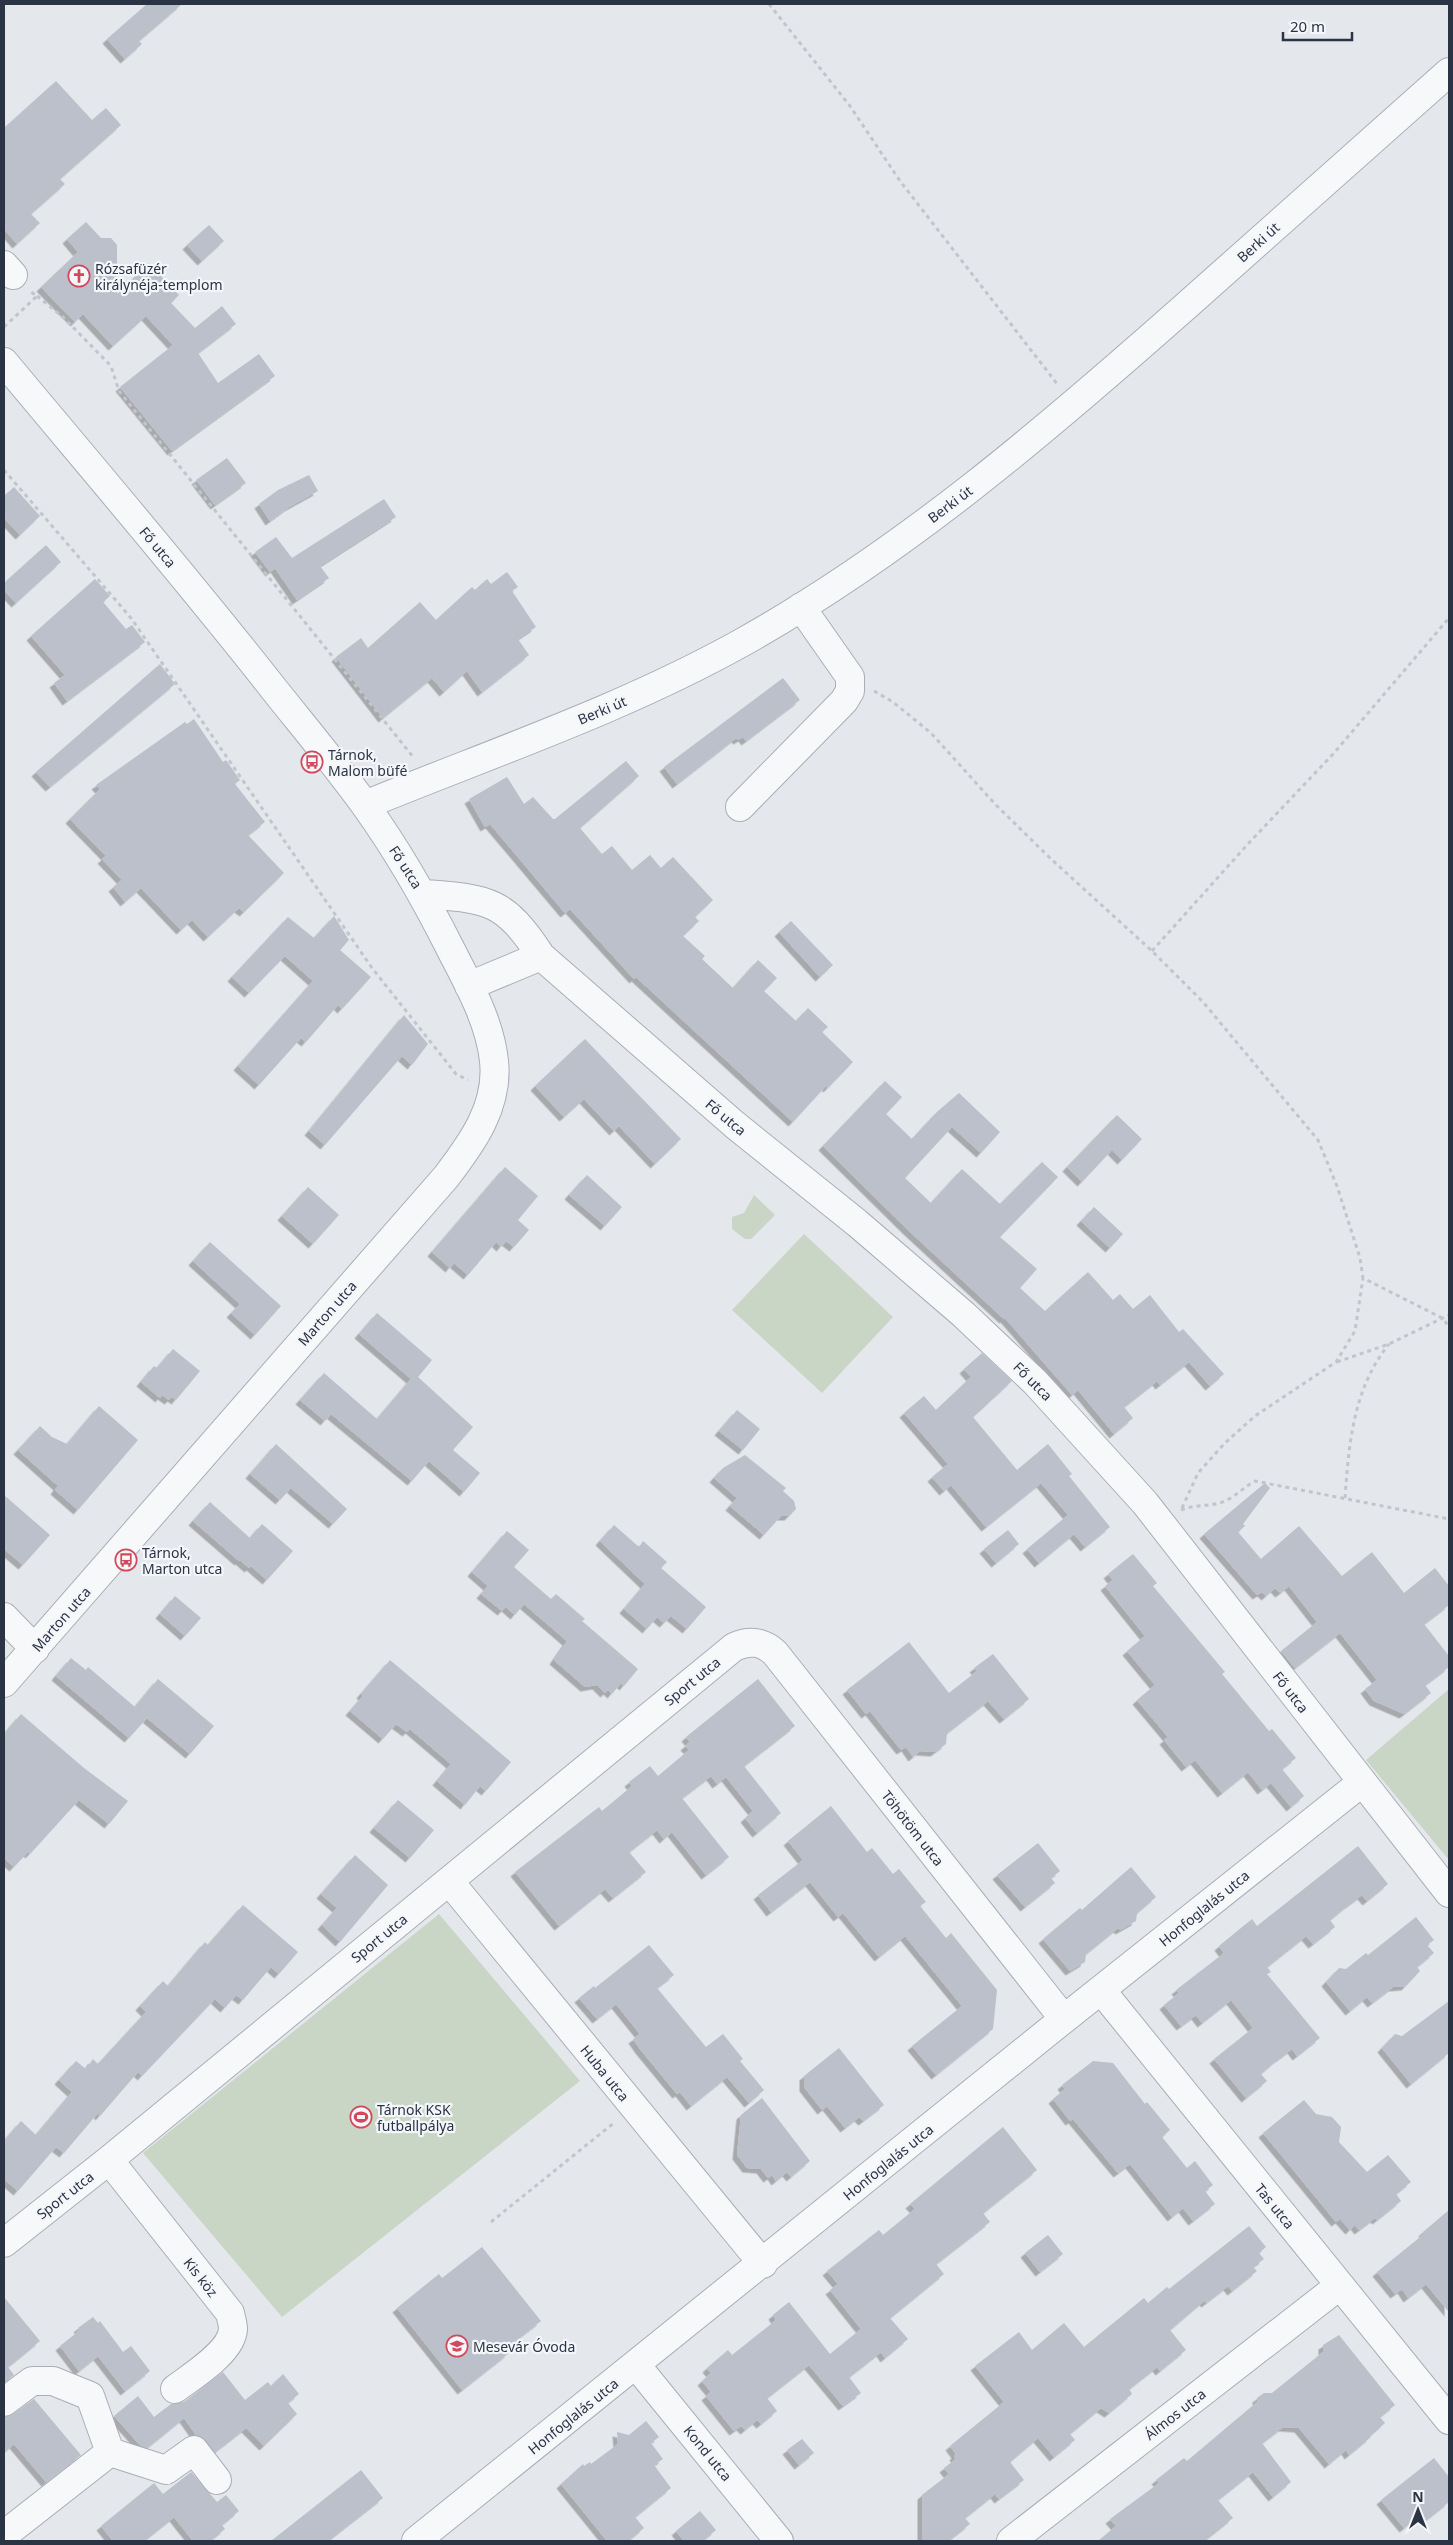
<svg xmlns="http://www.w3.org/2000/svg" width="1453" height="2545" viewBox="0 0 1453 2545" font-family="'Noto Sans',sans-serif">
  <style>
    .green { fill: #c9d6c5 }
    .building { fill: #bbc0ca; filter: url(#shadow) }
    .lines { fill: none; stroke-linecap: round; stroke-linejoin: round }
    .minor-casing { stroke: #a9aeb7; stroke-width: 30 }
    .path { stroke: #c2c5cb; stroke-width: 3; stroke-dasharray: 4 4; stroke-linecap: butt }
    .minor { stroke: #f7f8fa; stroke-width: 28 }
    .labels { text-anchor: middle; dominant-baseline: central; stroke-width: 4.5; stroke-linejoin: round; paint-order: stroke }
    .street-label { font-size: 14px; fill: #2b3445; stroke: #f4f6f9 }
    .poi-label { font-size: 14px; fill: #2b3445; stroke: #f4f6f9; text-anchor: start }
  </style>
  <defs>
    <filter id="shadow"><feDropShadow dx="-4.5" dy="4.5" stdDeviation="0" flood-color="#0004"/></filter>
  </defs>
  <rect width="100%" height="100%" fill="#e4e7ec"/>
  <path class="green" d="M754,1195L775,1215L751,1239H745L732,1229V1217L744,1213Z
    M804,1234L893,1317L822,1393L732,1310Z
    M1449,1689V1860L1366,1760Z
    M439,1914L580,2081L282,2317L143,2153Z"/>
  <path class="building" d="M147,4H182L139,41L142,44L125,59L107,39Z
    M56,81L92,120L106,108L121,125L60,179L65,184L31,214L40,223L17,244L4,229V128Z
    M86,222L101,238H111L117,245V294L149,263L179,295L171,303L195,328L222,306L236,324L198,353L218,383L259,354L275,376L172,451L120,387L173,345L146,316L113,346L83,314L75,322L41,287L78,252L67,239Z
    M209,225L224,241L202,261L187,245Z
    M227,458L246,483L215,505L196,480Z
    M309,475L318,491L289,507L270,521L259,504L278,490Z
    M14,487L40,516L20,535L4,518V496Z
    M384,499L396,517L320,566L329,578L297,600L275,568L270,572L255,552L276,537L292,558Z
    M46,545L61,562L16,603L4,590V583Z
    M507,572L518,587L512,591L536,627L518,639L529,655L482,692L467,671L444,692L432,678L383,718L336,657L361,638L368,648L420,602L436,620L472,587L475,590L487,579L491,584Z
    M95,579L110,596L103,602L126,629L132,625L145,642L67,701L54,683L65,675L31,636Z
    M160,664L175,684L50,787L36,772Z
    M783,678L800,700L746,741L743,737L738,740L736,738L677,784L664,767Z
    M194,719L223,762L226,760L240,780L235,784L265,822L248,835L284,873L244,912L239,908L208,937L192,920L181,930L141,888L125,902L113,887L122,880L102,859L106,856L70,819L100,789L96,785L185,722L187,724Z
    M626,761L639,776L580,828L602,854L612,846L632,870L650,855L661,868L673,857L713,900L695,917L699,921L683,936L705,956L702,959L733,988L758,960L777,978L764,991L796,1021L808,1008L828,1027L822,1032L853,1062L828,1088L826,1086L793,1122L636,977L634,979L570,909L565,913L490,824L485,827L469,799L507,777L524,804L533,797L553,819H555Z
    M334,916L349,940L340,950L371,977L342,1009L338,1005L306,1042L301,1038L259,1085L238,1066L313,981L285,956L249,993L232,977L288,917L314,938Z
    M791,921L833,965L820,977L779,932Z
    M404,1015L428,1044L412,1065L402,1056L325,1145L309,1131Z
    M585,1039L681,1139L655,1164L619,1126L614,1131L584,1099L564,1117L535,1086Z
    M885,1081L902,1097L886,1114L912,1139L937,1112L959,1093L1000,1132L981,1153L952,1127L905,1178L931,1203L962,1169L1000,1204L1042,1162L1058,1177L1000,1237L1037,1269L1020,1288L1045,1311L1088,1272L1113,1300L1120,1294L1133,1309L1150,1295L1179,1332L1183,1329L1224,1374L1210,1386L1189,1362L1160,1385L1157,1381L1124,1407L1133,1418L1114,1434L1078,1390L1072,1395L1005,1318L1004,1319L907,1229L823,1146Z
    M1117,1115L1142,1139L1122,1160L1112,1150L1082,1182L1067,1167Z
    M505,1167L538,1196L518,1220L529,1230L514,1247L506,1241L501,1247L496,1242L468,1275L454,1263L450,1268L432,1252Z
    M587,1175L622,1207L605,1226L569,1195Z
    M308,1187L339,1215L313,1244L282,1216Z
    M1094,1207L1123,1234L1110,1248L1081,1221Z
    M210,1242L281,1306L255,1335L231,1313L240,1304L193,1261Z
    M377,1313L432,1360L418,1377L473,1427L453,1450L480,1473L464,1492L429,1461L412,1481L331,1414L325,1421L300,1400L324,1373L377,1419L411,1379L359,1334Z
    M173,1349L200,1371L176,1400L172,1397L169,1400L162,1395L160,1398L141,1382L154,1366L157,1368Z
    M982,1353L1012,1381L973,1417L1017,1470L1048,1444L1072,1474L1069,1476L1110,1527L1085,1547L1074,1534L1039,1563L1027,1549L1068,1515L1041,1483L986,1527L951,1485L944,1491L932,1477L948,1464L904,1413L924,1396L936,1410L971,1377L964,1369Z
    M99,1406L138,1440L78,1510L55,1490L58,1486L18,1450L40,1426L52,1437L67,1444Z
    M737,1410L760,1429L743,1450L719,1431Z
    M276,1444L347,1509L333,1524L291,1488L280,1500L250,1474Z
    M745,1455L786,1488L783,1491L794,1501L796,1509L789,1516H781L764,1535L730,1506L737,1498L714,1478L723,1468Z
    M1265,1483L1270,1488L1243,1524L1245,1526L1238,1532L1261,1559L1299,1526L1342,1576L1372,1552L1404,1593L1435,1568L1449,1586V1605L1424,1624L1449,1656V1667L1425,1685L1431,1693L1404,1714L1374,1701L1365,1689L1377,1680L1340,1633L1295,1668L1281,1651L1317,1622L1289,1586L1280,1593L1275,1588L1266,1596L1262,1592L1257,1595L1204,1534Z
    M4,1495L50,1535L23,1565L4,1549Z
    M210,1502L250,1538L262,1524L293,1551L267,1580L251,1566L249,1568L240,1560L239,1561L193,1521Z
    M614,1525L639,1547L643,1541L667,1562L661,1568L706,1607L687,1629L671,1616L664,1623L657,1617L647,1629L624,1609L645,1584L600,1541Z
    M1008,1530L1019,1544L996,1563L984,1549Z
    M507,1531L529,1550L514,1567L551,1599L556,1594L585,1619L582,1621L638,1669L624,1686L621,1683L612,1694L608,1690L605,1693L597,1685L585,1687L554,1660L567,1641L524,1604L515,1615L506,1607L502,1611L481,1594L488,1586L472,1572Z
    M1133,1554L1157,1583L1153,1586L1225,1672L1222,1674L1269,1731L1272,1729L1296,1758L1282,1769L1304,1796L1291,1807L1271,1783L1262,1790L1248,1772L1222,1793L1195,1760L1186,1767L1164,1740L1168,1737L1137,1700L1155,1685L1127,1651L1145,1636L1105,1586L1113,1580L1108,1574Z
    M175,1596L201,1618L185,1636L160,1614Z
    M909,1642L949,1693L977,1671L974,1668L993,1654L1029,1699L1004,1719L988,1701L947,1733L946,1744L935,1752L920,1751L913,1757L906,1747L901,1750L870,1711L866,1714L847,1690Z
    M71,1658L86,1670L88,1667L135,1707L158,1679L214,1726L190,1754L147,1718L129,1738L56,1676Z
    M390,1660L511,1762L486,1791L480,1786L465,1805L437,1781L451,1764L410,1729L407,1732L396,1724L383,1739L350,1711L363,1696L361,1694Z
    M758,1679L795,1726L744,1766L781,1813L757,1833L745,1818L753,1811L726,1777L717,1784L711,1776L682,1798L729,1857L706,1875L672,1832L664,1839L657,1830L629,1852L646,1872L613,1898L605,1889L559,1926L515,1872L599,1807L602,1811L632,1786L629,1782L650,1766L658,1776L689,1750L685,1746L690,1742L686,1737Z
    M21,1714L84,1768L128,1801L109,1824L79,1800L30,1854L28,1852L14,1867L4,1858V1734Z
    M398,1800L434,1830L410,1858L374,1828Z
    M831,1806L867,1852L872,1848L893,1874L899,1869L926,1902L920,1906L946,1938L951,1933L997,1990L993,2029L936,2075L912,2046L962,2006L905,1936L879,1957L843,1913L838,1917L810,1882L771,1912L758,1895L803,1860L788,1841Z
    M1038,1843L1060,1871L1051,1878L1055,1883L1025,1907L997,1875Z
    M1358,1846L1388,1884L1367,1901L1362,1895L1347,1906L1330,1920L1335,1927L1313,1944L1306,1936L1267,1967L1271,1972L1267,1974L1320,2038L1297,2056L1292,2049L1277,2060L1261,2074L1267,2081L1246,2098L1214,2059L1253,2028L1231,2000L1202,2023L1196,2015L1181,2026L1164,2005L1179,1993L1176,1990L1224,1953L1219,1946L1252,1919L1257,1926Z
    M355,1855L388,1885L340,1942L322,1925L337,1908L321,1894Z
    M1131,1867L1156,1897L1137,1913L1136,1921L1120,1930L1118,1928L1086,1954L1085,1962L1070,1971L1043,1939L1080,1908L1082,1910Z
    M243,1905L298,1952L279,1974L271,1967L243,2000L236,1995L225,2008L215,1999L142,2076L138,2072L100,2116L98,2113L64,2153L56,2147L18,2191L4,2179V2141L21,2121L36,2135L72,2092L59,2080L76,2061L86,2069L93,2059L98,2064L146,2012L140,2006L163,1981L168,1986L205,1942L208,1945Z
    M1416,1917L1434,1940L1427,1945L1434,1953L1417,1967L1420,1971L1406,1986L1393,1987L1372,2003L1367,1997L1350,2011L1326,1982L1339,1968L1346,1969L1366,1953L1368,1955Z
    M649,1945L674,1975L657,1988L706,2047L723,2034L743,2059L740,2061L764,2090L749,2103L727,2077L691,2106L680,2092L677,2094L640,2049L633,2039L640,2034L616,2004L597,2019L579,1998L594,1986L595,1988Z
    M1449,2001V2053L1411,2084L1382,2048L1395,2034L1402,2036Z
    M839,2048L884,2105L863,2121L859,2117L845,2128L827,2106L822,2110L804,2087V2076Z
    M1093,2061L1113,2063L1145,2104L1147,2102L1170,2130L1162,2137L1187,2168L1195,2161L1213,2185L1205,2191L1215,2204L1193,2221L1183,2208L1172,2217L1130,2164L1118,2173L1073,2119L1070,2121L1053,2099L1065,2089L1062,2085Z
    M762,2098L810,2161L791,2177L787,2172L776,2181L772,2175L768,2178L761,2169L747,2168L737,2155L741,2115Z
    M1304,2100L1316,2114L1332,2117L1341,2127L1339,2142L1367,2172L1388,2155L1411,2182L1396,2194L1401,2201L1377,2220L1375,2218L1359,2230L1355,2225L1350,2230L1340,2219L1336,2222L1263,2133Z
    M1003,2127L1037,2170L983,2213L990,2222L936,2264L944,2274L890,2318L908,2339L885,2358L881,2352L849,2377L861,2393L843,2406L809,2365L767,2398L777,2411L761,2424L757,2420L745,2430L741,2426L734,2431L706,2396L711,2392L702,2381L711,2373L707,2368L728,2350L732,2355L776,2320L773,2315L789,2302L830,2354L861,2329L830,2290L838,2284L827,2271L879,2230L883,2235L915,2209L910,2204Z
    M1449,2210V2312L1426,2284L1408,2298L1402,2289L1395,2294L1377,2272L1424,2234L1423,2232Z
    M1249,2226L1266,2247L1259,2253L1264,2259L1253,2267L1257,2271L1232,2291L1228,2286L1206,2303L1204,2301L1170,2330L1186,2350L1160,2371L1157,2367L1129,2389L1132,2394L1109,2413L1101,2408L1070,2434L1075,2440L1054,2457L1038,2438L1010,2462L1024,2480L999,2499L995,2494L965,2518L970,2524L948,2541H922V2495L949,2474L944,2468L956,2459L954,2456L956,2454L950,2446L1004,2402L975,2366L1019,2332L1032,2350L1064,2323L1084,2347L1144,2298L1148,2303L1167,2287L1169,2289Z
    M1048,2235L1063,2254L1040,2272L1025,2253Z
    M482,2247L541,2321L506,2348L509,2353L462,2390L397,2308L439,2274L442,2278Z
    M4,2297L40,2341L8,2367L14,2375L4,2383Z
    M93,2317L98,2323L100,2321L123,2352L131,2346L150,2371L125,2391L98,2356L79,2371L60,2346L80,2330L78,2328Z
    M1339,2335L1395,2405L1380,2417L1385,2423L1370,2436L1371,2437L1349,2455L1346,2450L1329,2464L1299,2428L1283,2427L1262,2443L1291,2482L1273,2497L1253,2472L1218,2500L1233,2518L1204,2541H1098L1116,2526L1110,2519L1159,2483L1156,2480L1184,2458L1187,2461L1257,2402V2398L1264,2393H1272L1323,2352V2345Z
    M223,2372L245,2400L268,2382L271,2386L283,2374L299,2394L288,2403L297,2414L264,2446L246,2428L215,2452L206,2440L196,2435L184,2418L147,2448L140,2445L114,2416L138,2396L154,2417L171,2404L184,2402Z
    M34,2399L81,2455L46,2482L14,2444L4,2453V2417L13,2414Z
    M646,2421L659,2437L651,2443L663,2459L654,2465L671,2488L635,2517L644,2528L628,2541H607L561,2484L583,2464L584,2466L590,2462L591,2464L618,2444L617,2432L629,2435Z
    M802,2439L814,2453L799,2465L787,2450Z
    M1434,2458L1449,2477V2502L1425,2521L1420,2515L1404,2528L1381,2500Z
    M361,2470L383,2498L347,2526L328,2541H271Z
    M191,2472L217,2502L226,2495L239,2511L222,2525L225,2529L210,2541H193L174,2517L144,2541H113L101,2526L154,2483L163,2494Z
    M700,2511L716,2530L703,2541H684L676,2531Z"/>
  <g class="lines">
    <g class="minor-casing">
      <path id="minor" d="M4,265L13,275
        M4,362C94,470 186,577 273,688C304,727 336,765 365,805C398,851 426,900 451,950C469,985 490,1022 494,1061C499,1106 472,1143 446,1177L4,1683
        M365,805C492,753 623,709 743,642C905,551 1047,429 1186,306C1274,228 1362,150 1449,72
        M740,807L844,701L850,691V677L801,607
        M424,894C488,899 504,899 541,956L735,1125L857,1223L963,1314L1035,1382L1145,1503L1449,1893
        M469,986L541,956
        M4,1617L35,1649
        M449,1881L763,2264
        M1101,1990L1449,2420
        M109,2160L230,2313C231,2318 233,2324 233,2329C232,2352 192,2376 175,2389
        M4,2243L109,2160L734,1647C750,1640 762,1641 775,1653L1064,2019
        M636,2365L779,2541
        M4,2402L32,2381H53L90,2396L110,2452L4,2535
        M110,2452L166,2470L194,2450L217,2480
        M416,2541L1064,2019L1361,1783
        M1011,2541L1339,2286"/>
    </g>
    <path class="path" d="M769,4L850,106L900,181L1058,385
      M37,296L63,317L111,366L119,391L414,758
      M4,327L37,296L31,292
      M4,470L131,618L372,968L456,1074L468,1080
      M874,691L893,702L931,733L995,804L1051,859L1152,951L1203,1002L1318,1140L1337,1186L1360,1258L1363,1278L1444,1319L1449,1328
      M1152,951L1247,845L1334,753L1449,618
      M1337,1362L1389,1344L1449,1315
      M1345,1498C1349,1443 1353,1389 1389,1344
      M1182,1508L1198,1473L1225,1443L1255,1416L1336,1362L1355,1331L1363,1278
      M1181,1510C1195,1504 1211,1507 1225,1501C1236,1496 1244,1487 1255,1481L1449,1519
      M491,2222L615,2122"/>
    <use href="#minor" class="minor"/>
  </g>
  <defs>
    <g id="church-ring" transform="scale(1.125)"><circle r="9.5" fill="#f4f6f9" stroke="#d1495b" stroke-width="1.5"/><path d="M-1.2-6h2.4v3.5h3.3v2.4h-3.3V6h-2.4V-.1h-3.3v-2.4h3.3Z" fill="#d1495b"/></g>
    <g id="bus-ring" transform="scale(1.125)"><circle r="9.5" fill="#f4f6f9" stroke="#d1495b" stroke-width="1.5"/><path d="M-5-6H5V4H4V6H2V4H-2V6H-4V4H-5ZM-3.5-4V0h7V-4ZM-3.5 1.2v1.5H-2V1.2ZM2 1.2v1.5H3.5V1.2Z" fill="#d1495b"/></g>
    <g id="stadium-ring" transform="scale(1.125)"><circle r="9.5" fill="#f4f6f9" stroke="#d1495b" stroke-width="1.5"/><path d="M0-5a6.5 5 0 1 0 0 10a6.5 5 0 1 0 0-10ZM-3.5-1.8h7v3.6h-7Z" fill="#d1495b"/></g>
    <g id="school-ring" transform="scale(1.125)"><circle r="9.5" fill="#f4f6f9" stroke="#d1495b" stroke-width="1.5"/><path d="M0-5L7-2L0 1L-7-2ZM-4 1L0 2.5L4 1V4Q0 6-4 4Z" fill="#d1495b"/></g>
  </defs>
  <g fill-rule="evenodd">
    <use href="#church-ring" x="79" y="276"/>
    <use href="#bus-ring" x="312" y="762"/>
    <use href="#bus-ring" x="126" y="1560"/>
    <use href="#stadium-ring" x="361" y="2117"/>
    <use href="#school-ring" x="457" y="2346"/>
  </g>
  <g class="labels">
    <g class="street-label">
      <text transform="translate(1258 242) rotate(-42)">Berki út</text>
      <text transform="translate(950 504) rotate(-37)">Berki út</text>
      <text transform="translate(158 547) rotate(50)">Fő utca</text>
      <text transform="translate(602 710) rotate(-23)">Berki út</text>
      <text transform="translate(406 867) rotate(57)">Fő utca</text>
      <text transform="translate(726 1117) rotate(40)">Fő utca</text>
      <text transform="translate(327 1313) rotate(-49)">Marton utca</text>
      <text transform="translate(1033 1381) rotate(45)">Fő utca</text>
      <text transform="translate(61 1619) rotate(-49)">Marton utca</text>
      <text transform="translate(692 1681) rotate(-39)">Sport utca</text>
      <text transform="translate(1291 1692) rotate(52)">Fő utca</text>
      <text transform="translate(913 1828) rotate(52)">Töhötöm utca</text>
      <text transform="translate(1204 1908) rotate(-39)">Honfoglalás utca</text>
      <text transform="translate(379 1938) rotate(-39)">Sport utca</text>
      <text transform="translate(605 2073) rotate(51)">Huba utca</text>
      <text transform="translate(888 2162) rotate(-39)">Honfoglalás utca</text>
      <text transform="translate(65 2195) rotate(-38)">Sport utca</text>
      <text transform="translate(1275 2206) rotate(51)">Tas utca</text>
      <text transform="translate(201 2277) rotate(52)">Kis köz</text>
      <text transform="translate(1175 2414) rotate(-38)">Álmos utca</text>
      <text transform="translate(573 2416) rotate(-39)">Honfoglalás utca</text>
      <text transform="translate(708 2453) rotate(51)">Kond utca</text>
    </g>
    <g class="poi-label">
      <text x="95" y="268">Rózsafüzér<tspan x="95" dy="16">királynéja-templom</tspan></text>
      <text x="328" y="754">Tárnok,<tspan x="328" dy="16">Malom büfé</tspan></text>
      <text x="142" y="1552">Tárnok,<tspan x="142" dy="16">Marton utca</tspan></text>
      <text x="377" y="2109">Tárnok KSK<tspan x="377" dy="16">futballpálya</tspan></text>
      <text x="473" y="2346">Mesevár Óvoda</text>
    </g>
  </g>
  <rect width="1453" height="2545" fill="none" stroke="#2b3445" stroke-width="10"/>
  <g transform="translate(1418 2510)" stroke="#f4f6f9" stroke-width="4" paint-order="stroke">
  <path d="M0-4L9 19L0 12L-9 19Z" fill="#2b3445"/>
  <text y="-8" font-size="14" font-weight="bold" text-anchor="middle" fill="#2b3445">N</text>
  </g>
  <path d="M1283 32v8h69v-8" fill="none" stroke="#2b3445" stroke-width="2.5"/>
  <text x="1290" y="32" font-size="15" fill="#2b3445" stroke="#f4f6f9" stroke-width="4" paint-order="stroke">20 m</text>
</svg>
